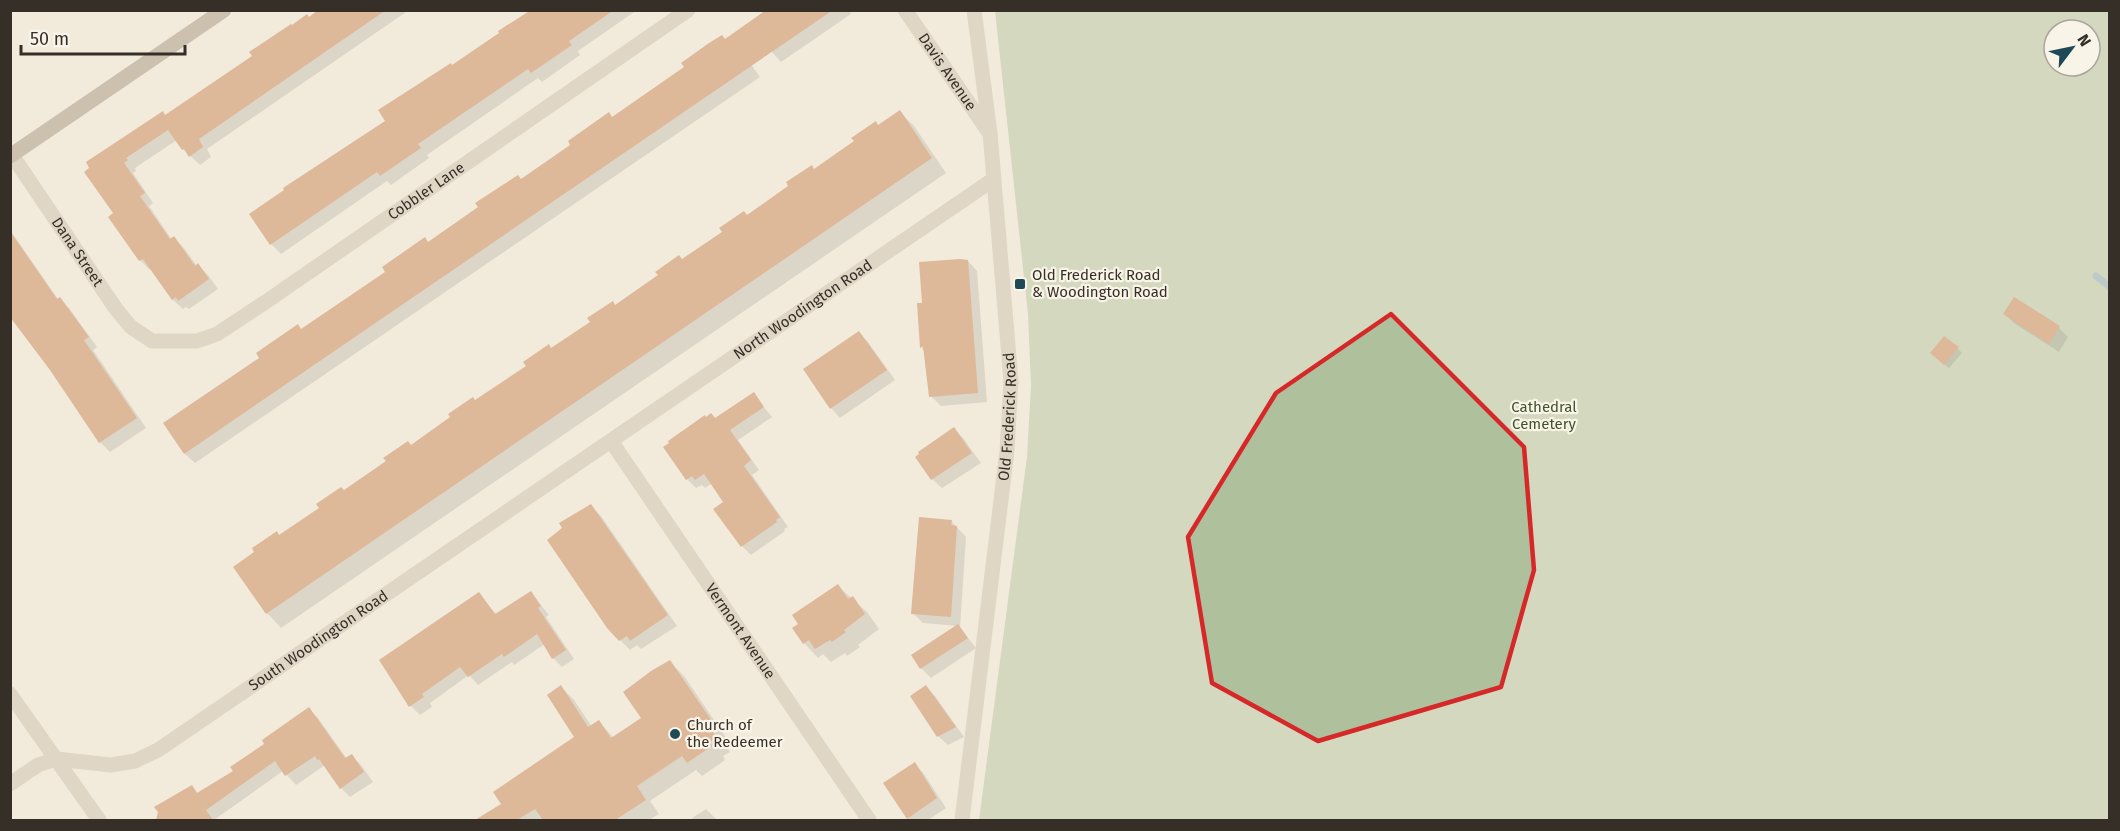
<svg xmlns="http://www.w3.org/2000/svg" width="2120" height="831" viewBox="0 0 2120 831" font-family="'Fira Sans',sans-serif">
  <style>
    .green { fill: #aec09c; fill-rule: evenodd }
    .shadow { fill: #0003 }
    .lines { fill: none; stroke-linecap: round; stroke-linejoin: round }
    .stream { stroke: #7ba4ae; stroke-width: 7 }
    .building { fill: #c47a48 }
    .street { stroke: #cabda8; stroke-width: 15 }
    .secondary { stroke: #9d8c79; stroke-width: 15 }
    .marked { fill: none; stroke: #d62828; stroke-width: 4.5; stroke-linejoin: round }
    .poi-dot { fill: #1e4a57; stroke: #f9f4e8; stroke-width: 2 }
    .labels { text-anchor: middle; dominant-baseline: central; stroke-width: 4.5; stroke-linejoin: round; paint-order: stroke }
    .street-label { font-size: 15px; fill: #362f28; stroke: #f9f4e8 }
    .poi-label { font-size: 15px; fill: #362f28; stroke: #f9f4e8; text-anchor: start }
    .park-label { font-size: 15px; fill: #3f542c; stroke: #f9f4e8 }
  </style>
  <rect width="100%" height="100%" fill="#f2ebdc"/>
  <path class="green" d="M995,11H2109V820H979L1027,457L1031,385L1028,314ZM2054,30H2090V66H2054Z"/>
  <path class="shadow" d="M322,10H409L207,149L211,157L200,165L183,149L177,140L135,168L136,171L133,173L153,203L149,206L172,240L174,238L184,248L197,266L198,265L208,275L218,289L189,309L186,307L183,309L173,300L152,269L150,270L140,260L110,217L115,214L86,172Z
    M534,10H637L578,51L580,55L542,82L538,78L427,155L429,158L391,185L387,181L281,254L271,244L251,215L387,122L453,67Z
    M769,10H849L851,14L781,62L772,52L754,21Z
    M725,40L739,47L760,77L195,463L185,454L165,424L388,272L425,239L429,243Z
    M900,112L914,126L946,173L281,628L267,613L235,567L256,553L277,533L280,536L592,322L613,303L616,306Z
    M10,230L58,299L69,308L97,347L93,350L146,428L110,452L100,442L10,311Z
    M968,261L977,271L987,402L941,406L931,396L925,352L921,347L918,305L924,304Z
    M2005,314L2059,328L2068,337L2059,352L2014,323Z
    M858,333L868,342L895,380L840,418L831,408Z
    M1958,349L1962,353L1949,368L1936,358Z
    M753,394L772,417L738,440L759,470L752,475L788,527L784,529L785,531L751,555L742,546L725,502L712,483L705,488L702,485L696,488L687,479L715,420Z
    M954,429L963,438L981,463L942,488L932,479Z
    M591,506L601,516L677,626L641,649L637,645L630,650L620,640Z
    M951,521L966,537L960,628L976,648L931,678L921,668L958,626L923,623L913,613Z
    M838,586L867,612L879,629L858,645L860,647L847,656L845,653L831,662L823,654L818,658L804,643Z
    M531,593L549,615L546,617L574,659L562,667L553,658L545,644L514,665L512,662L478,685L469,675L430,703L432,707L420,715L411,706L381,660L479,594L497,615Z
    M670,662L684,676L729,742L725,745L730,752L723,756L725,760L702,776L696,770L650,801L659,814L649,820H499L493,811L503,804L576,738L561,687L574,700L592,727L599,722L614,738L643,718Z
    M926,687L935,696L964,737L948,745L938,736Z
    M309,709L318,718L347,759L352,756L361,765L373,782L350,797L341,788L325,765L296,785L283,771L214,820H159V811L191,787L199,794L235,771Z
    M915,764L924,774L946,808L928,820H911L908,818Z
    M706,809L717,820H694L692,818Z"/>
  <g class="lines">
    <path class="stream" d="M2096,276L2110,287"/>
  </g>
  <path class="building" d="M318,10H386L199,139L203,147L189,157L184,149L182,150L168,130L126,158L128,160L124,163L145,193L140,196L170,239L174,236L195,266L198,263L209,279L178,301L176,297L172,300L143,259L139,261L108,217L113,213L84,172L89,168L86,162L163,111L165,115L252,56L249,52L291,24L292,25L307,14L309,17Z
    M531,10H614L569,41L572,45L531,73L528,69L418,144L421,148L380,176L377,172L270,245L249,214L284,190L283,188L385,121L378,110L451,63L452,65L499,33L498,31Z
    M766,10H833L184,454L163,423L259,358L256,353L298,324L301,329L385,272L382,267L425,237L428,242L478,207L475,203L518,175L521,179L570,145L568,141L609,112L612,117L684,67L681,63L709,43L722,35L725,39Z
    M900,110L932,158L266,614L233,567L254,552L252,548L277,531L279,535L319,508L316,504L341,487L344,490L386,461L383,458L408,441L411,445L450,417L448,414L473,397L475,400L526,366L523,362L549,344L551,348L590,322L587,318L613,301L615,305L658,275L655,272L679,255L682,259L722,232L719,228L744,211L747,215L788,186L786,182L812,165L814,169L854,141L851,138L876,121L878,125Z
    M10,231L57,299L60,297L89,337L84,340L137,418L99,443L50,370L10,317Z
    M960,259L968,260L978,393L929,397L923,346L920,348L917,303H922L919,262Z
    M2014,297L2060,326L2049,344L2003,314Z
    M859,331L887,370L830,409L803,369Z
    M1944,336L1959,347L1944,365L1930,353Z
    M754,392L764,407L730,430L751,460L744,466L780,517L776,520L777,522L741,547L713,509L723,502L704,474L695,480L692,476L686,480L663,447L669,443L668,441L705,415L706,417L711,413L715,418Z
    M954,427L972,453L931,480L915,457L919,454L918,452Z
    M591,504L668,615L630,641L627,636L619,641L607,628L547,540L562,528L559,523Z
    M919,517L952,520L951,525L957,526L951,617L911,614Z
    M838,584L848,599L853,596L865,614L844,630L846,632L832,642L830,640L815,649L809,640L803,644L792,628L798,624L792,615Z
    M531,591L541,606L538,608L566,650L552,659L537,634L504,657L502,654L468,677L460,667L422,694L424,697L409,707L379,660L479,592L495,614Z
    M958,624L968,638L920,669L911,655Z
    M670,660L716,727L712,731L717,737L710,742L712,746L687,763L682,756L637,786L646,800L615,820H543L535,809L517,820H475L501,804L493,792L574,737L547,695L561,685L588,727L599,720L611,738L641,718L623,692L651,671Z
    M926,685L956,727L937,737L910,696Z
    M309,707L345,758L352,754L364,772L340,789L319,759L317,760L315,756L285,776L275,761L206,810L213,820H156L158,812L154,807L192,785L197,793L233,771L230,767L264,744L262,740Z
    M915,762L937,798L907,819L883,783Z"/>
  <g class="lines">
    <g class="street">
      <path id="s1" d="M905,10L988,131"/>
      <path id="s2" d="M12,155L116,309L131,327L152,341H197L217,334L270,299L688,10"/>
      <path id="s3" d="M611,441L869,820"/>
      <path d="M10,694L99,820"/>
      <path id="s4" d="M10,784L38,765L56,759L111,765L135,761L158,750L994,179"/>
      <path id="s5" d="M962,820L1007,451L1011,381L990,133L974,10"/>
    </g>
    <path class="secondary" d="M10,156L224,10"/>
  </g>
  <path d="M0 0H2120V831H0ZM1391,314L1524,447L1534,570L1501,687L1318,741L1212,683L1188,537L1276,393Z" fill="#f2ebdc" fill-opacity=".55" fill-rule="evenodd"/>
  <path class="marked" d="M1391,314L1524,447L1534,570L1501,687L1318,741L1212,683L1188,537L1276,393Z"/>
  <g class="poi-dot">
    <rect x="1014" y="278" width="12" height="12" rx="3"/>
    <circle cx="675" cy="734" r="6"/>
  </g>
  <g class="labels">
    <g class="street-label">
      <text stroke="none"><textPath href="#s1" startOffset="75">Davis Avenue</textPath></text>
      <text stroke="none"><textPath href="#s2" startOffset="554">Cobbler Lane</textPath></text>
      <text stroke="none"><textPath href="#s2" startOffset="117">Dana Street</textPath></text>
      <text stroke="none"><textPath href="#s4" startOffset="939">North Woodington Road</textPath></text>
      <text stroke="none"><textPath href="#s5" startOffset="406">Old Frederick Road</textPath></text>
      <text stroke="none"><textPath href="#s3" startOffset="230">Vermont Avenue</textPath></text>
      <text stroke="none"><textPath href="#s4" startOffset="352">South Woodington Road</textPath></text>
    </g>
    <g class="poi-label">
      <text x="1032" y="275">Old Frederick Road<tspan x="1032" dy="17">&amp; Woodington Road</tspan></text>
      <text x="687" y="725">Church of<tspan x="687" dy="17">the Redeemer</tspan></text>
    </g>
    <g class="park-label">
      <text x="1544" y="407">Cathedral<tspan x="1544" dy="17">Cemetery</tspan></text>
    </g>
  </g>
  <rect width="2120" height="831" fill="none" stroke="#362f28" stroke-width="24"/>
  <g transform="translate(2072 48) rotate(58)"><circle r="28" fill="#f9f4e8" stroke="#aba59b" stroke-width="1.5"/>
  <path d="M0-4.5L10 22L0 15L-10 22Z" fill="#1e4a57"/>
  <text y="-9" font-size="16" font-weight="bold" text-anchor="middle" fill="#362f28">N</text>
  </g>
  <path d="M21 45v9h164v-9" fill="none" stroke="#362f28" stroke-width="3"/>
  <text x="30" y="45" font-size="18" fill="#362f28" stroke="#f9f4e8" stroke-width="4.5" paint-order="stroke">50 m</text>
</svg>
